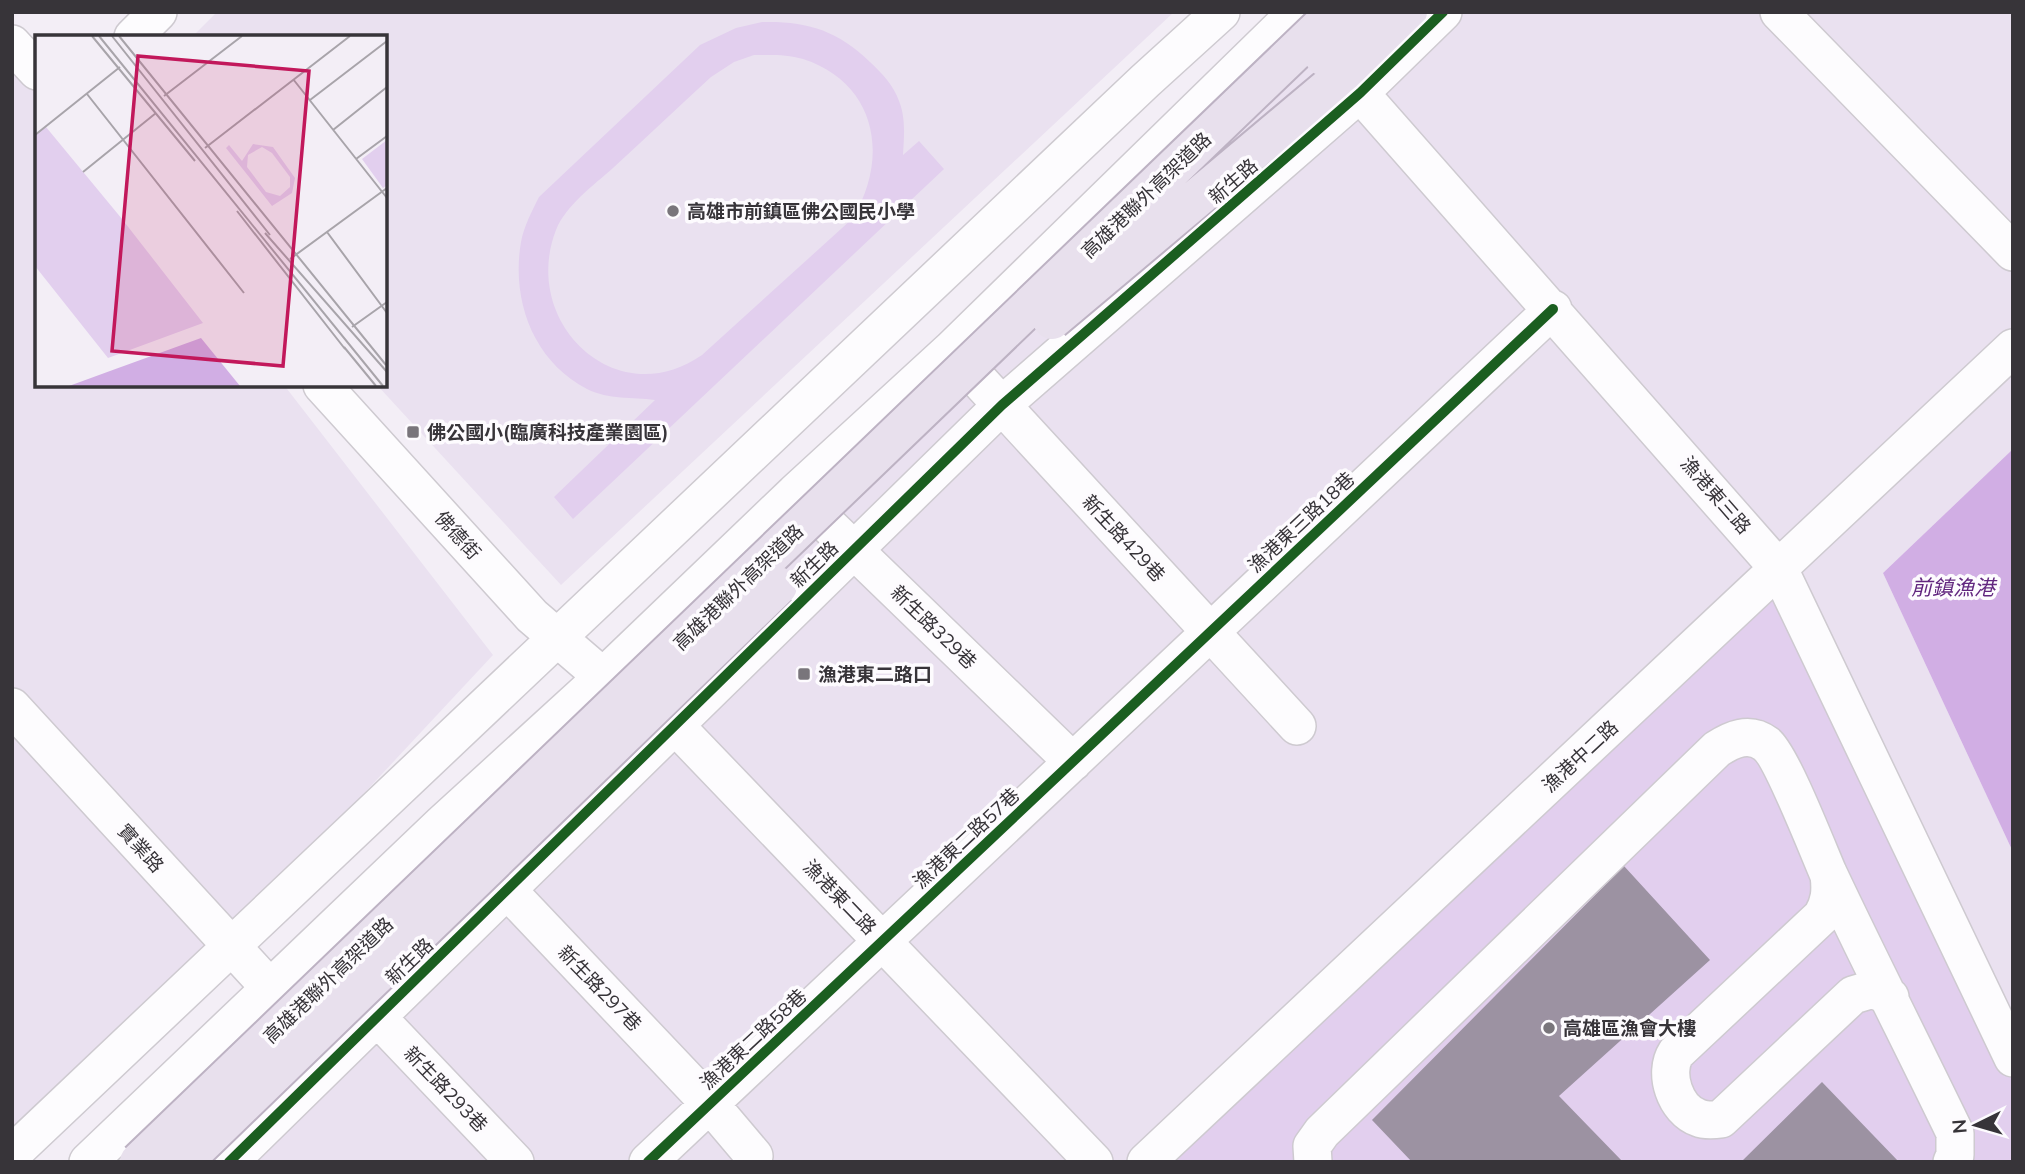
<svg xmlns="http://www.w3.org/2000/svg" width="2025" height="1174" viewBox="0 0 2025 1174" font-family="Mulish,'Noto Sans TC',sans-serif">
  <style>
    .built { fill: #eae1f0 }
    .green { fill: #e2cfee; fill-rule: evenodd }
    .water { fill: #d1aee4 }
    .building { fill: #9c92a2 }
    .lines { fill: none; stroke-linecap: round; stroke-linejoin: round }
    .minor-casing { stroke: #cecad0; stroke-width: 40 }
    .minor { stroke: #fdfcfe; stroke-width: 37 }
    .highway-bridge-casing { stroke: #bdb2c3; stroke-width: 42; stroke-linecap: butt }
    .highway-bridge { stroke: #e8e0ed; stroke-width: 38 }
    .cycleway-casing { stroke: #fdfbfe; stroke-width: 15 }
    .cycleway { stroke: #1b5e20; stroke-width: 10 }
    .poi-dot { fill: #79757b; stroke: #fdfbfe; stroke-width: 2.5 }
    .labels { text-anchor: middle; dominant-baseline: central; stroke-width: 7; stroke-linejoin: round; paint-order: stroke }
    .street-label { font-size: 19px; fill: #373439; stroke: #fdfbfe }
    .poi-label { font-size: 19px; font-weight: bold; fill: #373439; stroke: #fdfbfe; text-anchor: start }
    .water-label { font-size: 21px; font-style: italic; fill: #62277f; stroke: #fdfbfe }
    .inset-road { fill: none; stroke: #a8a4aa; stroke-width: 2 }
    .view { fill: #c2185b; fill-opacity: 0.15; stroke: #c2185b; stroke-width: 3.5 }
    .inset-edge { fill: none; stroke: #373439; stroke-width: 3.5 }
  </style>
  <rect width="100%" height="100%" fill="#f3eef6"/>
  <path class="built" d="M217,12H1174L561,585L377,385H385V37H192Z
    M1354,12H2013V449L1883,573L2013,852V1162H168Z
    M12,44L37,71V385H284L493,655L20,1162H12Z"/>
  <path class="green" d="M762,22C807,21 837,30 870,62C882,73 894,86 899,101C906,118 904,137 903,155L919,141L944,169L573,519L554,497L655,400C632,397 609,400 587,389C533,361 511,300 521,242C524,226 532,211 539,197L700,45L736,28ZM754,55C770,55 787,54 803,59C877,83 890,158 852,219L702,355C616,415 520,322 556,230C566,205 594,185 613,168C646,138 678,107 711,77L734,62Z
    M1779,569L2013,1058V1162H1146Z"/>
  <path class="water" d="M2013,449V852L1883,573Z"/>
  <path class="building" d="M1624,866L1710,960L1559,1096L1623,1162H1412L1372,1120Z
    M1822,1082L1899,1162H1741Z"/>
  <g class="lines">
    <g class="minor-casing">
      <path id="minor" d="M1779,12L2013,252
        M133,37L158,12
        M12,44L37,71
        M1344,75L1779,569L2013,1058
        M951,350L1297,726
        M322,385L532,616L603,677L664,714L1094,1162
        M795,493L1073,762
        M12,707L270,988
        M491,873L710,1104L754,1156
        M1829,875C1831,891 1830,902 1822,916L1676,1053C1663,1073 1675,1110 1699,1118C1706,1121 1714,1120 1721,1119L1853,995L1873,989L1890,997
        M377,1017L515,1162
        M12,1154L1145,81L1221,12
        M88,1162L443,823L603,677L795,493L951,350L1297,12
        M229,1162L1002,405L1360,93L1443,12
        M648,1162L1553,309
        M1146,1162L2013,348
        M1313,1162L1312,1146L1322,1132L1717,749C1731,740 1749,731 1766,744C1781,755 1818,850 1828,873C1869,960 1913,1046 1955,1133V1155L1952,1162"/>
    </g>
    <use href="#minor" class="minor"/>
    <g class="highway-bridge-casing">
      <path id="highway-bridge" d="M1324,57L1370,12
        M1052,320L1341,77L1408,12
        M139,1162L1336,12
        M183,1162L778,586"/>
    </g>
    <use href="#highway-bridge" class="highway-bridge"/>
    <g class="cycleway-casing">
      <path id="cycleway" d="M229,1162L1002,405L1360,93L1443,12
        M648,1162L1553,309"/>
    </g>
    <use href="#cycleway" class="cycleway"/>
  </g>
  <g class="poi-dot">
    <circle cx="673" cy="211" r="7"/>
    <rect x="406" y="425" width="14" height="14" rx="3.5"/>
    <rect x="797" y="667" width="14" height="14" rx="3.5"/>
    <circle cx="1549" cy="1028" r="7"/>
  </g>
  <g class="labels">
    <g class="street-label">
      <text transform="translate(1233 181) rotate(-41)">新生路</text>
      <text transform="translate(1146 195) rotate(-44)">高雄港聯外高架道路</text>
      <text transform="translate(1716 495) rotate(49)">漁港東三路</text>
      <text transform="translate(1301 522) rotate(-43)">漁港東三路18巷</text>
      <text transform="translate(458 535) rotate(48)">佛德街</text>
      <text transform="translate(1124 538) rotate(47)">新生路429巷</text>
      <text transform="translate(814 564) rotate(-44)">新生路</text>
      <text transform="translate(738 587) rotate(-44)">高雄港聯外高架道路</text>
      <text transform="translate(934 627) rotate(44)">新生路329巷</text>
      <text transform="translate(1580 756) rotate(-43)">漁港中二路</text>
      <text transform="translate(966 838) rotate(-43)">漁港東二路57巷</text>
      <text transform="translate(141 848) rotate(48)">實業路</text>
      <text transform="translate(840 897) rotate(46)">漁港東二路</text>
      <text transform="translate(409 961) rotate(-44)">新生路</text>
      <text transform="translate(328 980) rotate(-44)">高雄港聯外高架道路</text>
      <text transform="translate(600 988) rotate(46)">新生路297巷</text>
      <text transform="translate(753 1039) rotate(-43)">漁港東二路58巷</text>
      <text transform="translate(446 1089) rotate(46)">新生路293巷</text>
    </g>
    <g class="poi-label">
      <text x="687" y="211">高雄市前鎮區佛公國民小學</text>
      <text x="427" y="432">佛公國小(臨廣科技產業園區)</text>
      <text x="818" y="674">漁港東二路口</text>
      <text x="1563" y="1028">高雄區漁會大樓</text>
    </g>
    <g class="water-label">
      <text x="1953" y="587">前鎮漁港</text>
    </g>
  </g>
  <g transform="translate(35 35)">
    <rect width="352" height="352" fill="#f3eef6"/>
    <path d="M11,92L87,184L168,288L73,323L0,231V100ZM352,105V150L348,153L327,124ZM218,109L238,112L260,143L257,158L237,171L191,113L194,110L207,126ZM227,112L237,118L255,142V152L245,161L231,157L212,132L213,120Z" fill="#e2cfee" fill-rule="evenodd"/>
    <path d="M166,303L205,351H34L75,336Z" fill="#d1aee4"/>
    <path class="inset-road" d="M57,1L160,126M64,1L348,351M77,1L235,200M84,1L351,330M258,44L352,163M52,59L209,258M129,61L207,1M275,65L352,6M298,95L352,52M0,100L85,32M170,113L315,1M321,124L352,101M48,137L121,78M202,176L310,314M292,197L352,278M230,198L352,337M255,224L352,153M317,292L352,267M309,312L341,351"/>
    <path class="view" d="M103,21L274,36L248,331L77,316Z"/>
    <rect width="352" height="352" class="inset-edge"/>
  </g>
  <rect width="2025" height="1174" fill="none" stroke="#373439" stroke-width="28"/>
  <g transform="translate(1976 1125) rotate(265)" stroke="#fdfbfe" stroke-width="5" paint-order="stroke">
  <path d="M0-5L12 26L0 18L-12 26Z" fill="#373439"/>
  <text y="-10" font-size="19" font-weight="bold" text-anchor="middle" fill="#373439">N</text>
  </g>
</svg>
